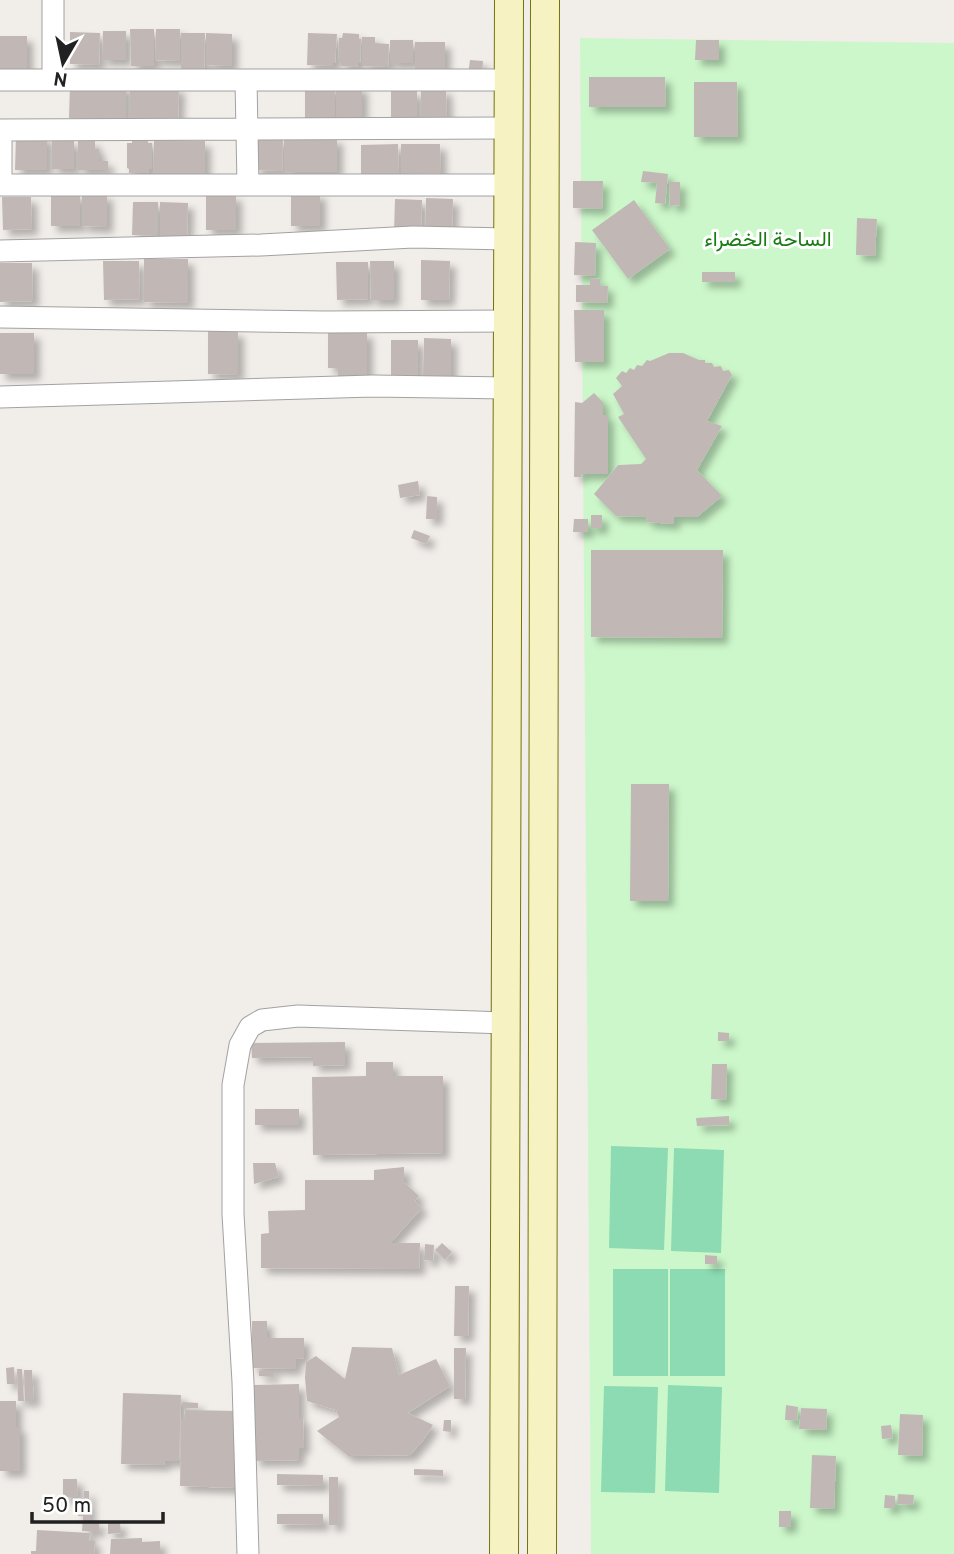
<svg xmlns="http://www.w3.org/2000/svg" width="954" height="1554" viewBox="0 0 954 1554" font-family="Overpass,Vazirmatn,sans-serif">
  <style>
    .park { fill: #ccf7ca }
    .pitch { fill: #8cdbb2 }
    .building { fill: #c1b8b5; filter: url(#shadow) }
    .lines { fill: none; stroke-linecap: round; stroke-linejoin: round }
    .street-casing { stroke: #a2a2a2; stroke-width: 23 }
    .secondary-casing { stroke: #75720c; stroke-width: 30 }
    .street { stroke: #fff; stroke-width: 21 }
    .secondary { stroke: #f6f2c1; stroke-width: 28 }
    .labels { text-anchor: middle; dominant-baseline: central; stroke-width: 6; stroke-linejoin: round; paint-order: stroke }
    .park-label { font-size: 21px; fill: #187c13; stroke: #fff }
  </style>
  <defs>
    <filter id="shadow"><feDropShadow dx="6" dy="6" stdDeviation="3.5" flood-color="#0004"/></filter>
  </defs>
  <rect width="100%" height="100%" fill="#f1ede9"/>
  <path class="park" d="M580,38L954,43V1554H591Z"/>
  <path class="pitch" d="M611,1146L668,1148L664,1250L609,1248Z
    M674,1148L724,1150L721,1253L671,1251Z
    M613,1269H668V1376H613Z
    M670,1269H725V1376H670Z
    M668,1385L722,1387L719,1493L665,1491Z
    M604,1386L658,1387L655,1493L601,1492Z"/>
  <path class="building" d="M130,29H154V66H131Z
    M156,29H180V61L155,60Z
    M103,31H126V60H102Z
    M70,32L100,33L99,65L70,64Z
    M181,33H205L204,70L181,69Z
    M206,33L232,34V66L206,65Z
    M308,33L337,34L335,63H333V66L307,65Z
    M343,33L359,34V39H361L360,63H358L357,67L341,66V62H338L339,38H342Z
    M0,36H27V73H0Z
    M362,37H375V43L389,44L388,67L362,66Z
    M390,40H413V63H390Z
    M696,40H719V60H695Z
    M415,42H445V73H415Z
    M470,60L483,61L482,76L468,75Z
    M589,77H665L666,107H589Z
    M694,82H737L738,137H694Z
    M70,85H126V119L69,118Z
    M130,86L179,87L178,120L130,119Z
    M305,86H335V119H305Z
    M336,86H362V118H336Z
    M421,89H446L447,122L421,123Z
    M391,91H417V123H391Z
    M16,136H47V170H15Z
    M52,138L74,141V169H52Z
    M284,138H337V172H284Z
    M255,139H283L282,171L254,170Z
    M132,140H148V143H152V169H149V173H129V169L127,168V143H132Z
    M154,140L205,141V174H153Z
    M78,141H95V149H99V161H108V170H78Z
    M398,144L399,174L361,175V145Z
    M401,144H440L441,173L401,174Z
    M643,171L668,174L665,204L655,203L657,183L641,182Z
    M573,181H603L602,209L573,208Z
    M669,182H680V205L670,206Z
    M291,193H320V226H291Z
    M51,194H80V226H51Z
    M82,194H107V227L82,226Z
    M206,195H236V230H206Z
    M2,197H31L32,229L3,230Z
    M426,198L453,199L452,233L425,232Z
    M395,199L422,200L421,234L394,233Z
    M634,200L670,249L628,279L592,230Z
    M133,202H158V236L132,235Z
    M160,202L188,203L187,236H160Z
    M857,218L877,219L875,256L856,255Z
    M575,242L596,243L595,276L574,275Z
    M144,259H188V303L144,302Z
    M421,260L450,261L449,300H421Z
    M103,261H139L140,299L104,300Z
    M370,261H394V300H371Z
    M336,262H368V299L337,300Z
    M0,263H32L33,301L0,302Z
    M702,272H735V282H702Z
    M590,278L600,279V286H608L607,303L576,302V285H590Z
    M574,310H604V362H575Z
    M208,331H238V375L208,374Z
    M328,332H367V379H338V368H328Z
    M0,333H34V374H0Z
    M424,338L451,339V378H423Z
    M391,340H418V378H391Z
    M669,353H683L699,360H705V363H712L714,367L721,366L723,371L729,370L732,375L707,421L722,426L697,470L722,496L697,517H674V524L646,522L647,517L616,516L594,494L618,465L641,464L646,459L618,417L624,414L613,394L622,386L616,378L622,371L626,373L630,368L634,370L637,365L642,366L647,360L650,361Z
    M594,393L603,402V415H608V474H581V477H574L575,402L582,403Z
    M418,481L420,495L400,498L398,485Z
    M427,496L437,497V519H426Z
    M591,515H602V528H591Z
    M574,519H588V532H573Z
    M414,530L430,536L426,544L411,538Z
    M591,550H723L722,638L591,637Z
    M631,784H669L668,901H630Z
    M718,1032L729,1033V1041H718Z
    M345,1042V1065L313,1066V1057L252,1058L251,1043Z
    M366,1062H393V1076H443V1153L313,1155L312,1077L366,1076Z
    M712,1064H727L726,1100L711,1099Z
    M255,1109H299V1125H255Z
    M729,1116V1125L697,1126L696,1118Z
    M253,1163H275L279,1177L254,1184Z
    M404,1167V1182L419,1196L415,1201L422,1208L390,1243H420L419,1269L261,1268V1234L269,1233L268,1211L305,1210V1180H374V1170Z
    M442,1243L452,1252L445,1260L435,1250Z
    M425,1244L434,1245L433,1261L424,1260Z
    M705,1255L717,1256V1264H705Z
    M455,1286H469L468,1336H454Z
    M252,1321H267V1338H304V1358L296,1359V1369L252,1368Z
    M352,1347L392,1348L399,1375L436,1359L450,1386L408,1413L433,1425L424,1439L410,1455L348,1456L317,1431L339,1417L336,1410L307,1401L305,1378L306,1362L316,1356L345,1379Z
    M454,1348H466L465,1399H454Z
    M14,1367L15,1384H7L6,1368Z
    M17,1369H22L24,1401H18Z
    M24,1370H32L34,1401H25Z
    M259,1371H273V1377L259,1376Z
    M299,1384V1418H303L304,1448H299V1460L254,1461L253,1385Z
    M123,1393L181,1395L179,1461H165L164,1465L121,1464Z
    M0,1401H16V1427H20V1471H0Z
    M183,1402L198,1403V1408H183Z
    M786,1405L798,1407L797,1421L785,1420Z
    M801,1408L827,1409L826,1430L799,1429Z
    M185,1410L238,1411L237,1488L180,1486L181,1419H184Z
    M900,1414L923,1415L922,1456L898,1455Z
    M444,1420H451V1432L443,1431Z
    M891,1425L893,1438L882,1439L881,1426Z
    M812,1455L836,1456L834,1509L810,1508Z
    M414,1469L443,1470V1476L414,1475Z
    M277,1474L323,1475V1486L277,1485Z
    M329,1477H338V1525H329Z
    M63,1479H77L78,1497H63Z
    M84,1491H89L90,1522H99V1531H82L83,1516H78V1502H84Z
    M898,1494L914,1495L913,1505L897,1504Z
    M885,1495L895,1496V1508H884Z
    M779,1511H791V1527H779Z
    M277,1514H323V1525L277,1524Z
    M120,1522L121,1533L108,1534V1523Z
    M37,1530L90,1533L89,1541H95L94,1554H31V1551H36Z
    M142,1538V1542L160,1541V1554H110L111,1539Z"/>
  <g class="lines">
    <g class="street-casing">
      <path id="street" d="M0,80H509
        M53,80V0
        M246,80L248,185
        M0,130L508,128
        M0,185H508
        M1,185V130
        M0,251L261,245L413,237L508,239
        M0,317L324,322L508,321
        M0,397L373,386L508,388
        M248,1554L243,1382L233,1214V1085L240,1045L250,1027L262,1020L298,1016L506,1023"/>
    </g>
    <g class="secondary-casing">
      <path id="secondary" d="M504,1554L509,0
        M542,1554L545,0"/>
    </g>
    <use href="#street" class="street"/>
    <use href="#secondary" class="secondary"/>
  </g>
  <g class="labels">
    <g class="park-label">
      <text x="768" y="240">الساحة الخضراء</text>
    </g>
  </g>
  <g transform="translate(63 63) rotate(189)" stroke="#ffffff" stroke-width="5" paint-order="stroke">
  <path d="M0-5L12 26L0 18L-12 26Z" fill="#212121"/>
  <text y="-10" font-size="19" font-weight="bold" text-anchor="middle" fill="#212121">N</text>
  </g>
  <path d="M32 1512v10h131v-10" fill="none" stroke="#212121" stroke-width="3.5"/>
  <text x="42" y="1512" font-size="21" fill="#212121" stroke="#ffffff" stroke-width="5" paint-order="stroke">50 m</text>
</svg>
